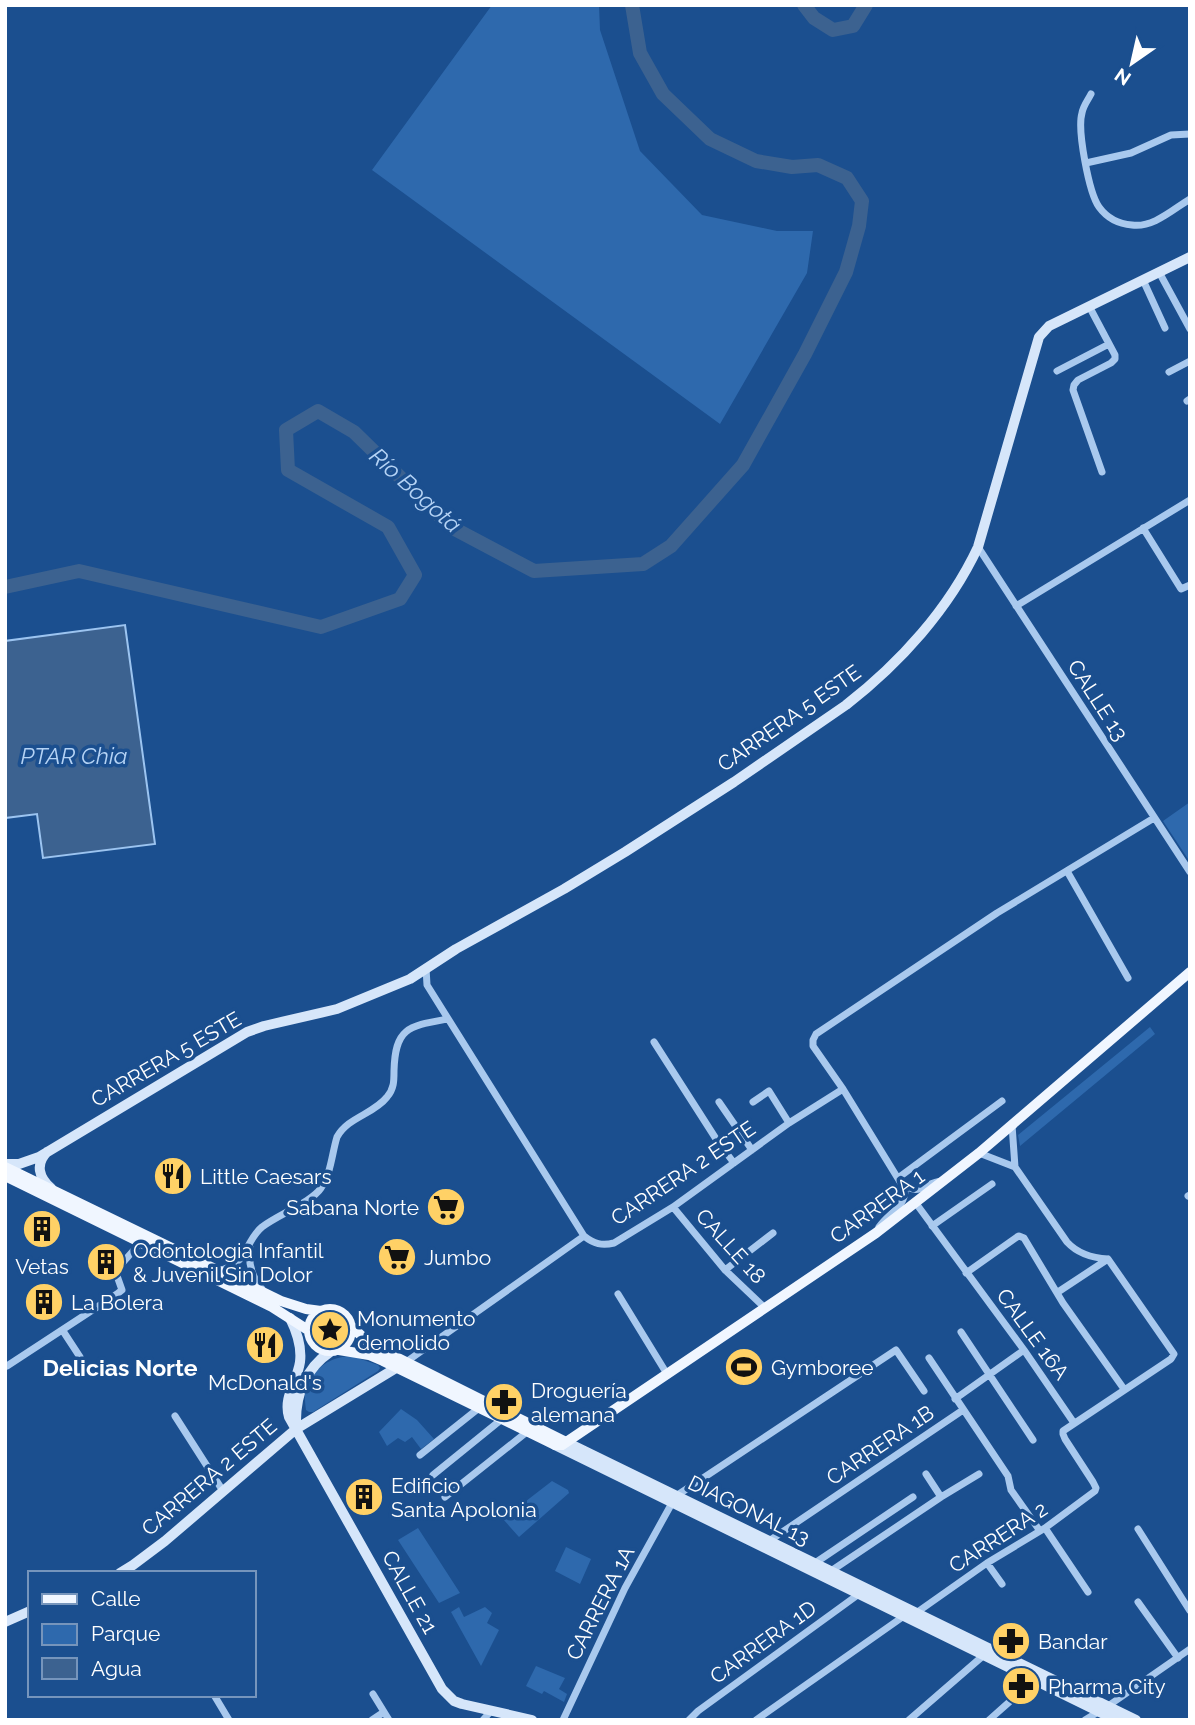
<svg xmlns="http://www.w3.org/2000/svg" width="1195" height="1725" viewBox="0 0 1195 1725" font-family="Raleway,sans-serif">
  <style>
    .green { fill: #2e69ad }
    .water { fill: #3c6290; stroke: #9cc4f0; stroke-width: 2 }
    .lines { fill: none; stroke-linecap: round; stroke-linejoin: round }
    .river { stroke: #3c6290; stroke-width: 14 }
    .street { stroke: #a9c9ee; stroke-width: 7 }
    .secondary { stroke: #d6e6fa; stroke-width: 10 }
    .primary { stroke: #f0f6ff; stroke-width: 10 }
    .labels { text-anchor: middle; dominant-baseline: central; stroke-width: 7; stroke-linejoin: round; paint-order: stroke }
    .street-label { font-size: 21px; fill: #fff; stroke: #1b4f8f }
    .poi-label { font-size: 21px; fill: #fff; stroke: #1b4f8f; text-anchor: start }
    .water-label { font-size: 23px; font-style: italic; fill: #b5d3f5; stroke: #1b4f8f }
    .neighbourhood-label { font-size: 23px; font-weight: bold; fill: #fff; stroke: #1b4f8f }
  </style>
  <rect width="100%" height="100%" fill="#1b4f8f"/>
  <path class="green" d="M492,5H599L600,30L640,151L702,215L777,231H813L807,273L720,424L372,170Z
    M1190,802V862L1163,821Z
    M1150,1027L1155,1034L1020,1146L1018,1135Z
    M315 1331a15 15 0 1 1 30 0a15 15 0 1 1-30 0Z
    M352,1356L378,1365L380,1368L378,1371L313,1412H309L306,1410C305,1402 304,1393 306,1386C307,1382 309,1380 312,1376C324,1362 334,1357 352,1356Z
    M401,1409L417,1420L434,1439L421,1449L412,1437L405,1442L398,1438L387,1446L379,1432Z
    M552,1481L568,1490L569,1493L519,1537L503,1519Z
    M418,1528L460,1593L439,1603L398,1540Z
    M566,1547L591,1559L580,1584L555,1571Z
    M459,1607L464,1617L485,1607L492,1613L487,1623L499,1630L481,1666L451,1612Z
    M536,1666L565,1678L559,1689L567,1694L564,1702L544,1691L542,1694L526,1686Z"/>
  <path class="water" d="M125,625L155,844L43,858L37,814L5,818V641Z"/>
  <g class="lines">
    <path class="river" d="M804,5L814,18L833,30L853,26L866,5
      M5,587L79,571L321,627L400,599L415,575L388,527L288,470L286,430L318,411L354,432L451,527L534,571L643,564L671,546L743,465L805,354L846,272L859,226L862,201L847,178L818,165L792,167L756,161L710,139L663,94L640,53L632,5"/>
    <path class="street" d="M1091,94C1088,100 1083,106 1082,113C1077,130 1089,193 1099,207C1107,218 1119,224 1132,225C1153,228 1172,210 1190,199
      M1086,163L1131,153L1171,135L1190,134
      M1159,272L1190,329
      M1143,280L1165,328
      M1089,306L1115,355V359L1111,363L1078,380L1074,385L1073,390L1102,472
      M1057,371L1109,344
      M1169,372L1190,361
      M1187,401L1190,399
      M1143,528L1181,589L1190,585
      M978,547L1190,872
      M1016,606L1190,500
      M1067,871L1128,978
      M426,968L427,985L584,1236C594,1244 602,1246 614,1243L673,1207L789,1123L843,1089
      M654,1042L718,1142L734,1163
      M719,1102L752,1150
      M753,1102L769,1091L789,1123
      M979,1153L1015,1167
      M898,1178L1002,1101
      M902,1183C919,1198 925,1182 942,1181
      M1188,1196L1190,1195
      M915,1202L1024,1350L1074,1423
      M673,1207L725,1270L765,1308
      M932,1226L992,1184
      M879,1227C888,1213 905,1208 905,1190L843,1089L813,1046V1040L816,1034L997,913L1154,818
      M250,1248C248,1263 252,1277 262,1289
      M725,1270L773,1233
      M218,1271C251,1262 243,1243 262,1227C277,1215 312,1202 321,1188C331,1174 332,1153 337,1137C348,1117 374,1114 387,1097C394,1089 394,1081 394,1071C395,1027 409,1026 448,1019
      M966,1273L1017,1237L1019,1236L1024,1238L1063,1303L1124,1389
      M1058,1292L1108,1259
      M618,1294L667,1374
      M63,1331L80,1357
      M961,1332L1033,1440
      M929,1358L1008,1476L1011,1490L1040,1531
      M406,1362L584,1236
      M7,1366L117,1294L122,1290L116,1273L118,1268L141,1242
      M955,1399L1024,1350
      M175,1416L223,1491
      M420,1455L479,1408
      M926,1474L941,1497
      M433,1475L502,1419
      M676,1496L896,1350L924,1391
      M445,1497L528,1431
      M1045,1528L1088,1592
      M1138,1529L1190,1611
      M769,1541L963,1410
      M815,1563L913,1497
      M987,1563L1002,1584
      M831,1571L941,1497L979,1474
      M1138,1602L1178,1658
      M916,1613L987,1563L1045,1528L1095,1491L1096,1488L1093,1482L1065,1439L1063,1434V1431L1171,1359L1174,1354L1108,1259C1092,1258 1078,1254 1067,1242L1015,1167L1012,1125
      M373,1694L389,1720
      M214,1695L229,1720
      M372,1720L384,1712
      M483,1720L491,1711
      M563,1720L625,1588L672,1503
      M689,1720L698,1711L859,1594
      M756,1720L904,1616
      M909,1720L984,1655
      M989,1720L1034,1680
      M1085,1720L1108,1706L1190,1649"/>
    <path class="secondary" d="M47,1152C35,1164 39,1178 51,1188
      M5,1164H19L39,1157L247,1032L264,1026L337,1009L410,979L456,949L564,889L625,852L734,782L846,705C900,663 949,609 978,547L1039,337L1049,326L1190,257
      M290,1318C297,1332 302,1346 300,1362C297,1382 283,1397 289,1417L442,1689L454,1701L462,1704L532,1720
      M296,1426C295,1396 305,1369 330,1352
      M566,1442L1136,1720
      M555,1445L1116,1720
      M120,1573L133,1565L165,1541L296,1429L396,1368
      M5,1622L30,1611"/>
    <path class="primary" d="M5,1167L281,1301L306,1309L321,1311
      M5,1176L272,1307L308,1330
      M309 1330a21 21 0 1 1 42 0a21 21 0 1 1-42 0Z
      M351,1326L370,1344L566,1442
      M339,1350L369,1355L383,1361L555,1445H562L876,1233L979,1153L1190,972"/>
  </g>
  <defs>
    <g id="restaurant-disc" transform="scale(2.0125)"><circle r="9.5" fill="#ffd166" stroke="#1b4f8f"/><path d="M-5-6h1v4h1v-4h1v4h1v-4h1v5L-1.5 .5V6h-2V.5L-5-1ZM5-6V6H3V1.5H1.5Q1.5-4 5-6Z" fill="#111"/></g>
    <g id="supermarket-disc" transform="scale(2.0125)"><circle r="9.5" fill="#ffd166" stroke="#1b4f8f"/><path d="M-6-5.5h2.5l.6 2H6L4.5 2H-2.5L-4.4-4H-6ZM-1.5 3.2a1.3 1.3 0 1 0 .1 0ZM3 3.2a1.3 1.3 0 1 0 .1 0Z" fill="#111"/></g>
    <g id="building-disc" transform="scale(2.0125)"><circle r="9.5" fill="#ffd166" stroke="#1b4f8f"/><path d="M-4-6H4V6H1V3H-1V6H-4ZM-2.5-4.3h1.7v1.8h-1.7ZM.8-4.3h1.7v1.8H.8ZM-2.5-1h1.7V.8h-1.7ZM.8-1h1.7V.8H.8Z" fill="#111"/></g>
    <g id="sight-disc" transform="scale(2.0125)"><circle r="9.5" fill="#ffd166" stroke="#1b4f8f"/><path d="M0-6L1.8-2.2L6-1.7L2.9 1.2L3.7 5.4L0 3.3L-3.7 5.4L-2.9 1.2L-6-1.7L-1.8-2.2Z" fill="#111"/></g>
    <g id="stadium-disc" transform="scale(2.0125)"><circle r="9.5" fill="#ffd166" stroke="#1b4f8f"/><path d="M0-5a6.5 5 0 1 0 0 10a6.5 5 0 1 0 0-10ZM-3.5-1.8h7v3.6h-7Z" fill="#111"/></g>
    <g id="pharmacy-disc" transform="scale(2.0125)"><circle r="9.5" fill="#ffd166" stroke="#1b4f8f"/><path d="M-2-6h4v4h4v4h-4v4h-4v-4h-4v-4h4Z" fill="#111"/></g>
  </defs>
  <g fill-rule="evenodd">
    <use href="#restaurant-disc" x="173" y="1176"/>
    <use href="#supermarket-disc" x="446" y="1207"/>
    <use href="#building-disc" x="42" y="1229"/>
    <use href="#supermarket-disc" x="397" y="1257"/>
    <use href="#building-disc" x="106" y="1262"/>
    <use href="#building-disc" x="44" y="1302"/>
    <use href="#sight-disc" x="330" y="1330"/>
    <use href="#restaurant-disc" x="265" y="1345"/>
    <use href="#stadium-disc" x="744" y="1367"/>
    <use href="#pharmacy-disc" x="504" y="1402"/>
    <use href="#building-disc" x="364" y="1497"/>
    <use href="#pharmacy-disc" x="1011" y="1641"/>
    <use href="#pharmacy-disc" x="1021" y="1686"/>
  </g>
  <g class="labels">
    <g class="street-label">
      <text transform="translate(1098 700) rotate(57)">CALLE 13</text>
      <text transform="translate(789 718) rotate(-35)">CARRERA 5 ESTE</text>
      <text transform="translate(166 1059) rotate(-30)">CARRERA 5 ESTE</text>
      <text transform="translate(683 1173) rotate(-34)">CARRERA 2 ESTE</text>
      <text transform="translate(877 1206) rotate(-36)">CARRERA 1</text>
      <text transform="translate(731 1246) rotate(48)">CALLE 18</text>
      <text transform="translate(1033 1334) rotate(54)">CALLE 16A</text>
      <text transform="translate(880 1445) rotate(-34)">CARRERA 1B</text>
      <text transform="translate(209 1477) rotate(-40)">CARRERA 2 ESTE</text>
      <text transform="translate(749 1510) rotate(26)">DIAGONAL 13</text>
      <text transform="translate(998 1537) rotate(-33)">CARRERA 2</text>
      <text transform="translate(410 1592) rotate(61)">CALLE 21</text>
      <text transform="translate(600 1603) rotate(-63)">CARRERA 1A</text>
      <text transform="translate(763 1642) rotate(-36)">CARRERA 1D</text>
    </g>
    <g class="poi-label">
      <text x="200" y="1176">Little Caesars</text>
      <text x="419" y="1207" text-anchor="end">Sabana Norte</text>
      <text x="133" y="1250">Odontologia Infantil<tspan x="133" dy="24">&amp; Juvenil Sin Dolor</tspan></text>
      <text x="424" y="1257">Jumbo</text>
      <text x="42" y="1266" text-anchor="middle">Vetas</text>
      <text x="71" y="1302">La Bolera</text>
      <text x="357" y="1318">Monumento<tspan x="357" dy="24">demolido</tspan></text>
      <text x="771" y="1367">Gymboree</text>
      <text x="265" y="1382" text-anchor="middle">McDonald's</text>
      <text x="531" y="1390">Droguería<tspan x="531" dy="24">alemana</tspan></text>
      <text x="391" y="1485">Edificio<tspan x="391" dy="24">Santa Apolonia</tspan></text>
      <text x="1038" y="1641">Bandar</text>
      <text x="1048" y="1686">Pharma City</text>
    </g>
    <g class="water-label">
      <text transform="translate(416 490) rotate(42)">Río Bogotá</text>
      <text x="74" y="755">PTAR Chia</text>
    </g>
    <g class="neighbourhood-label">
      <text x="120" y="1367">Delicias Norte</text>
    </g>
  </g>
  <rect width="1195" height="1725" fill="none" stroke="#ffffff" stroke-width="14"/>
  <rect x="28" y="1571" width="228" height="126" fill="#1b4f8f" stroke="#7695bc" stroke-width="2"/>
  <rect x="42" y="1594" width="35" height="10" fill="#f0f6ff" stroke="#7695bc" stroke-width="2"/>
  <text x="91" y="1606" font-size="21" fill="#ffffff">Calle</text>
  <rect x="42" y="1624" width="35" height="21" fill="#2e69ad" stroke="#7695bc" stroke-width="2"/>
  <text x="91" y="1641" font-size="21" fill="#ffffff">Parque</text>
  <rect x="42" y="1658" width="35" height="21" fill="#3c6290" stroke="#7695bc" stroke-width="2"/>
  <text x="91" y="1676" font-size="21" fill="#ffffff">Agua</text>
  <g transform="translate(1132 63) rotate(214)" stroke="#1b4f8f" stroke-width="5" paint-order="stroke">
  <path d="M0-5L12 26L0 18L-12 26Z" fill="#ffffff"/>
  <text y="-10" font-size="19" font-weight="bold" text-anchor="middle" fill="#ffffff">N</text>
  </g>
</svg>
